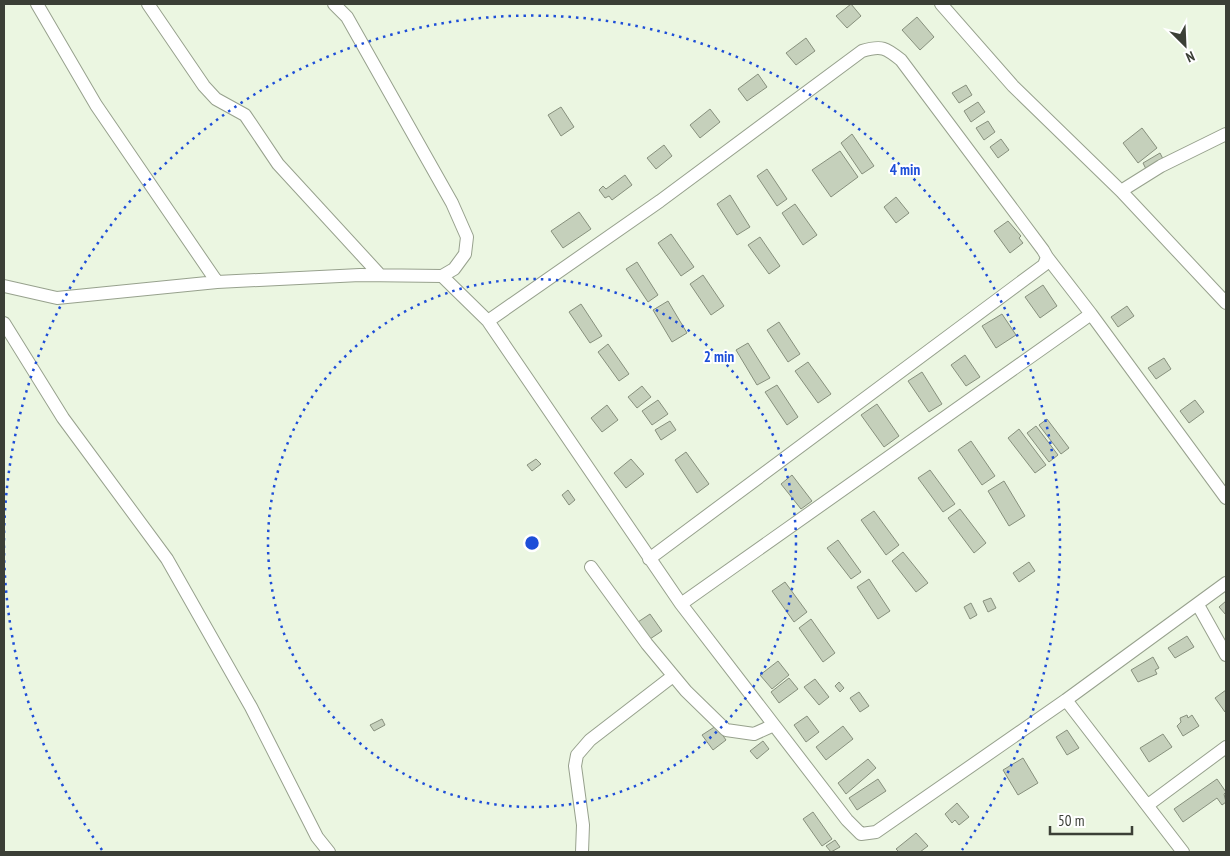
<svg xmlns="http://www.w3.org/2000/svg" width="1230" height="856" viewBox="0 0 1230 856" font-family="'PT Sans Narrow',sans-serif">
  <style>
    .building { fill: #c5d0bb; stroke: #87907d }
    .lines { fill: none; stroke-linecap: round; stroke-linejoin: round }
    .minor-casing { stroke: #97a18d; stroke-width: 14 }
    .minor { stroke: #fff; stroke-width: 12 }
    .ring { fill: none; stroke: #1d4ed8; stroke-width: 2.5; stroke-dasharray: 2.5 5 }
    .centre { fill: #1d4ed8; stroke: #fff; stroke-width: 2.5 }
    .ring-label { font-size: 15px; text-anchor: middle; font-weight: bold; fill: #1d4ed8; stroke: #fff; stroke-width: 4; stroke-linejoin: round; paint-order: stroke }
  </style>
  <rect width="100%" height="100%" fill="#ebf6e1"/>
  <path class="building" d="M851,4L861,16L847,28L836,16Z
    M917,17L934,37L920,50L902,30Z
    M806,38L815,51L796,65L786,53Z
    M758,74L767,87L747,101L738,89Z
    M966,85L972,95L959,103L952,93Z
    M978,102L985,112L971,122L964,111Z
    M561,107L574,127L561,136L548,115Z
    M710,109L720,122L700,138L690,125Z
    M988,121L995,132L984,140L976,128Z
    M1142,128L1157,148L1138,163L1123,143Z
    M852,134L874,166L862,174L841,143Z
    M1001,139L1009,150L998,158L990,147Z
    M664,145L672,156L656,169L647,158Z
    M840,151L858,177L831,197L812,170Z
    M1160,153L1163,159L1146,169L1143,163Z
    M767,169L787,199L777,206L757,176Z
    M625,175L632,185L612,200L609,196L605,198L599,190L603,186L606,189Z
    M730,195L750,227L737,235L717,204Z
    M896,197L909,213L896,223L884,207Z
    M795,204L817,235L803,245L782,213Z
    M579,212L591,229L563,248L551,231Z
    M1008,221L1021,236L1019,238L1023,243L1010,253L994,231Z
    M671,234L694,267L681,276L658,243Z
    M760,237L780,266L769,274L748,245Z
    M637,262L658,295L648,302L626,269Z
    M703,275L724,306L711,315L690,284Z
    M1043,285L1057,306L1040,318L1025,297Z
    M668,301L687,333L672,342L653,310Z
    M581,304L602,336L590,343L569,312Z
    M1127,306L1134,316L1118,327L1111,317Z
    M1002,314L1016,335L996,348L982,326Z
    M779,322L800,354L788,362L767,330Z
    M748,343L770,378L757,385L736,350Z
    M608,344L629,374L619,381L598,352Z
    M965,355L980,377L966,386L951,365Z
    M1164,358L1171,369L1156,379L1148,368Z
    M808,362L831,394L818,403L795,371Z
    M922,372L942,404L929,412L908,381Z
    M777,385L798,417L787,425L765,392Z
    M642,386L651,397L637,408L628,397Z
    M658,400L668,414L652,425L642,411Z
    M1195,400L1204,412L1189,423L1180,411Z
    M877,404L899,436L884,447L861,415Z
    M607,405L618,420L602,432L591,418Z
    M1047,419L1069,448L1061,454L1039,425Z
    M670,421L676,430L661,440L655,430Z
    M1036,426L1058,455L1049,462L1027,433Z
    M1019,429L1046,465L1035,473L1008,438Z
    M971,441L995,476L982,485L958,450Z
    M686,452L709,484L697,493L675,460Z
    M536,459L541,464L532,471L527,465Z
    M631,459L644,474L626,488L614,473Z
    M930,470L955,504L943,512L918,478Z
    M792,475L812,501L801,509L781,484Z
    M1004,481L1025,516L1009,526L988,491Z
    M568,490L575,500L569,505L562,495Z
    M960,509L986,543L974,553L948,518Z
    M874,511L899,545L886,555L861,520Z
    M838,540L861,572L851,579L827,548Z
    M903,552L928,583L916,592L892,561Z
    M1029,562L1035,571L1019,582L1013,573Z
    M869,579L890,611L878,619L857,587Z
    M785,582L807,612L794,622L772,591Z
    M991,598L996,608L988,612L983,601Z
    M1226,601V615L1219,607Z
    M971,603L977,615L970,619L964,607Z
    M650,614L662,631L650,639L638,622Z
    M811,619L835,653L823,662L799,628Z
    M1187,636L1194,647L1175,658L1168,648Z
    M1153,657L1159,668L1155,670L1157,674L1138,682L1131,670Z
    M778,661L789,675L772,689L760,675Z
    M789,678L798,689L779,703L771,692Z
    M815,679L829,697L819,705L804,687Z
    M839,682L844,688L840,692L835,686Z
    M1226,690V711L1225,712L1215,698Z
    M859,692L869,706L860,712L850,698Z
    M1187,715L1188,718L1192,715L1199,726L1183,736L1177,726L1181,722L1180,718Z
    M807,716L819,732L806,742L794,725Z
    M382,719L385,725L374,731L370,725Z
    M716,726L726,740L713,750L702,735Z
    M843,726L853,739L826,760L816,747Z
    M1067,730L1079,748L1067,755L1056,737Z
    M1163,734L1172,747L1149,762L1140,748Z
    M763,741L769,749L757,759L750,751Z
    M1023,758L1038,783L1018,795L1003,770Z
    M868,759L876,768L846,794L838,783Z
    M878,779L886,791L857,810L849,798Z
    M1217,779L1226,792L1224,794L1226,802L1222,805L1217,798L1183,822L1174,809Z
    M957,803L969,817L959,825L955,820L952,823L945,814Z
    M813,812L832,839L822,846L803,819Z
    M916,833L928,846L920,852H899L896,849Z
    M835,840L840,847L831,852L826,846Z"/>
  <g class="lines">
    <g class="minor-casing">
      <path id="minor" d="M37,4L96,105L217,282
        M148,4L204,86L216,99L245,115L278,164L380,275
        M334,4L347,17L452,203L467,237L465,254L454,269L442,276
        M941,4L1013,86L1121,191L1226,303
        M1121,191L1161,166L1226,134
        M1047,257L1091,314L1226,498
        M4,286L57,298L217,282L360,275L442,276L488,321L681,604L847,820L861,834L876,832L1066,700L1226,583
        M488,321L660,201L862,51C882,45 886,48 901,60L1043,250L1047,257L1044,265L649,559
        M4,323L63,418L167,559L251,707L317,837L329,852
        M591,567L647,644L686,691L726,730L754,734L774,725
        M681,604L1091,314
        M1198,605L1226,655
        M1066,700L1183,852
        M1148,805L1226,747
        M582,852L583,825L575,766L577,755L590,740L673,676"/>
    </g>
    <use href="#minor" class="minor"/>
  </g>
  <g class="ring">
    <circle cx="532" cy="543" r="264"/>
    <path d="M102 850A528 528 0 1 1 962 850"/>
  </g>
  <circle cx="532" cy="543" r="8" class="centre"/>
  <g class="ring-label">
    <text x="905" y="175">4 min</text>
    <text x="719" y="362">2 min</text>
  </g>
  <rect width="1230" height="856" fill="none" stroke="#3b3f36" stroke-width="10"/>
  <g transform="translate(1185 45) rotate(156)" stroke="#ffffff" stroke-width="4" paint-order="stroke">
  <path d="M0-4L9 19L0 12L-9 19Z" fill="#3b3f36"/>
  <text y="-8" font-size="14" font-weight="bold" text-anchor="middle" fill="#3b3f36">N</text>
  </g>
  <path d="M1050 826v8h82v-8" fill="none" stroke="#3b3f36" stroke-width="2.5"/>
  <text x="1058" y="826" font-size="15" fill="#3b3f36" stroke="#ffffff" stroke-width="4" paint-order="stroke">50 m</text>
</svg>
